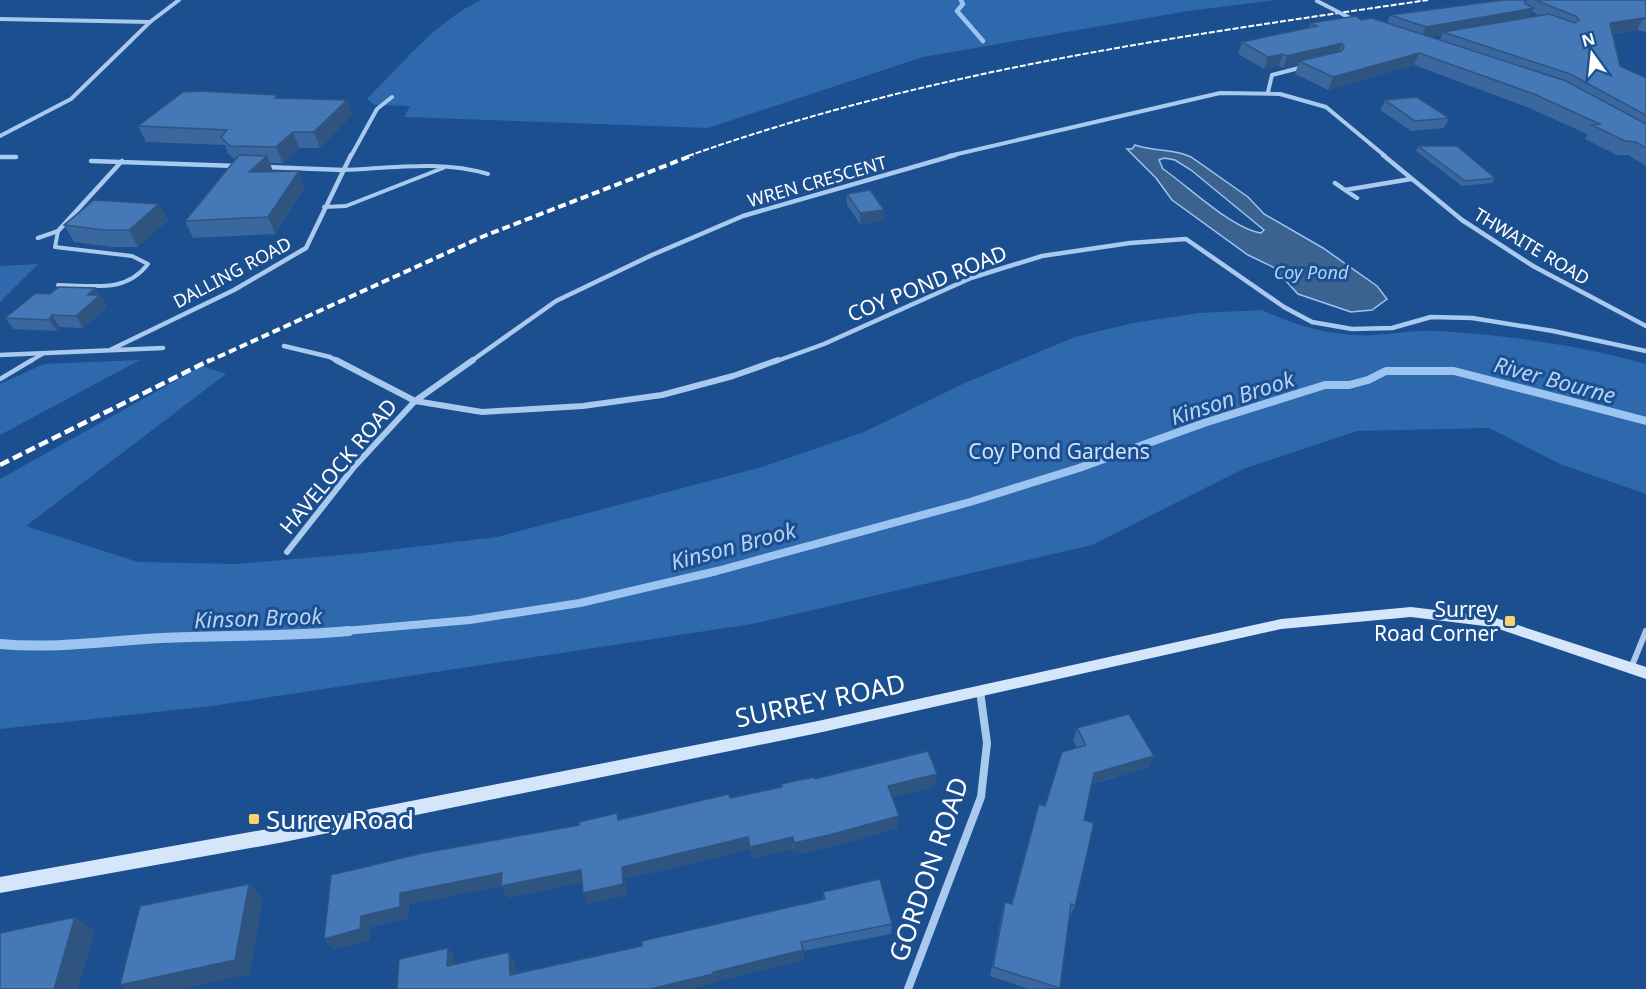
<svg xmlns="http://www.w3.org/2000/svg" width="1646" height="989" viewBox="0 0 1646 989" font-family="'Noto Sans',sans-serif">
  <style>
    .green { fill: #2e69ad }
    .water { fill: #3c6290; stroke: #9cc4f0; stroke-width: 1.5; fill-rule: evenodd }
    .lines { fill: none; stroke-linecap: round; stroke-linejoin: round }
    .stream-far2 { stroke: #9cc4f0; stroke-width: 4.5 }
    .stream-far1 { stroke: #9cc4f0; stroke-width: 8 }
    .stream { stroke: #9cc4f0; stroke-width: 10 }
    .lane-far2 { stroke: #a9c9ee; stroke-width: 4 }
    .lane-far1 { stroke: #a9c9ee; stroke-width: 4.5 }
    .lane { stroke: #a9c9ee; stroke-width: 6 }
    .street-far3 { stroke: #a9c9ee; stroke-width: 4 }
    .street-far2 { stroke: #a9c9ee; stroke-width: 4.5 }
    .street-far1 { stroke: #a9c9ee; stroke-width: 6 }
    .street { stroke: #a9c9ee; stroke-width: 8 }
    .secondary { fill: #d6e6fa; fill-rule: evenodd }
    .rail-far2 { stroke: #fff; stroke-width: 2; stroke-dasharray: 6 2; stroke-linecap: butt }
    .rail-far1 { stroke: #fff; stroke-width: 4; stroke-dasharray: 8 4; stroke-linecap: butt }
    .rail { stroke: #fff; stroke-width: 4.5; stroke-dasharray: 10 4.5; stroke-linecap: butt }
    .street-bridge { stroke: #a9c9ee; stroke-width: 4 }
    .wall { fill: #3a679d; fill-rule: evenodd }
    .shaded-wall { fill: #305480 }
    .building { fill: #4478b7; stroke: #305480; stroke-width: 1.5 }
    .poi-dot { fill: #ffd166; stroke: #1b4f8f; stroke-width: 2 }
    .labels { text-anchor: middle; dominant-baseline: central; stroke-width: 6; stroke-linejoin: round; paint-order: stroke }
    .far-street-label { font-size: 18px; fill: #fff; stroke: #1b4f8f }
    .far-water-label { font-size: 18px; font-style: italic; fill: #b5d3f5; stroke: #1b4f8f }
    .street-label { font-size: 21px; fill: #fff; stroke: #1b4f8f }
    .park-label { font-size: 21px; fill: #cfe3fa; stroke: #1b4f8f }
    .poi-label { font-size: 21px; fill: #fff; stroke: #1b4f8f; text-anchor: end }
    .water-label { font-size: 22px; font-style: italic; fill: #b5d3f5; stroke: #1b4f8f }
    .near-street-label { font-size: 26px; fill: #fff; stroke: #1b4f8f }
    .near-poi-label { font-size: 26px; fill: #fff; stroke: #1b4f8f; text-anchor: start }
  </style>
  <rect width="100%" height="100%" fill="#1b4f8f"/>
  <path class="green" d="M481,0H1277L1188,11L923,57L708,128L404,117L410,106L375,105L367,99C402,64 436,21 481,0Z
    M38,264L0,302V266Z
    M1262,310C1296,326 1335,337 1373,335C1395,334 1416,330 1437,331C1507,335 1579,345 1646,364V494L1560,464L1489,428L1357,431L1243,469L1092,545L752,624L212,706L0,729V479L202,366L226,374L26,526L138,562L236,564L363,553L497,537L762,467L864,432L967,382L1075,337L1133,323L1199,313Z
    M140,360L0,435V384L44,364Z"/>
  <path class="water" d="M1135,145C1154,152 1173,148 1191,157L1248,197L1264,214L1323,248L1377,286L1387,299L1372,310L1351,312L1298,294L1273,267L1248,255L1172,200L1156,178L1127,149H1132ZM1164,158L1175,160L1191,170L1264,230L1261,233C1232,229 1188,186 1163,169L1159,160Z"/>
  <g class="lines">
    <path class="stream-far2" d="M961,0L963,4L957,11L983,41"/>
    <path class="stream-far1" d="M333,632L470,620L580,603L717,571L970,502L1079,468L1204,423L1325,385H1349L1368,380L1386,371H1454L1646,421"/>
    <path class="stream" d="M0,644C54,649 107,641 161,638C224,635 286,637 349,631"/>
    <path class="lane-far2" d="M343,170C391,168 442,160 488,174
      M324,207L346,206L443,168
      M58,231L55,247L132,256L148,264C125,294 92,285 58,285
      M29,362L44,353"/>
    <path class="lane-far1" d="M0,379L32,360
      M1645,632L1646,630"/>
    <path class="lane" d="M1631,668L1646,631"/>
    <path class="street-far3" d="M0,19L150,22
      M1268,92L1272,75L1303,67
      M0,136L71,99L150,22L179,0
      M351,156L377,109L392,97
      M949,156L1220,93L1280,94L1326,107L1385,156"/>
    <path class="street-far2" d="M1383,155L1462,220L1533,266L1646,326
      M0,157H16
      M91,161L237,166
      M265,167L343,170
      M1335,183L1345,190L1411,179
      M1345,190L1357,198
      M38,238L58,231L122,161
      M284,346L330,357L339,362
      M110,350L234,290L306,248L351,155
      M0,355L163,348
      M470,362L556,301L652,255L743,216L955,155
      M774,362L824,344L971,278L1042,256L1130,243L1186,239L1284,307L1312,322L1352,329L1392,328L1431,317L1472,318L1553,331L1646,351"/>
    <path class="street-far1" d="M336,360L415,401L482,412L583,406L662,395L733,376L778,360
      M287,552L354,467L415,401L473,360"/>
    <path class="street" d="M908,989L981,797L987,743L980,691"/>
    <path class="secondary" d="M1411,607L1493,617L1646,667V679L1493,627L1411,617L1281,629L818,733L284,842L0,893V877L284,826L818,721L1281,619Z"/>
    <path class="rail-far2" d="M688,156C931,70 1174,37 1428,0"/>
    <path class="rail-far1" d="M207,362L484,236L693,155"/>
    <path class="rail" d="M0,465L210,360"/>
    <path class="street-bridge" d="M1317,1L1354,20"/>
  </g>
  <path class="wall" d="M1503,0H1646V32L1637,30L1613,34L1620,66L1646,78V166L1628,155H1617L1585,139L1587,134L1527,107L1414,65L1328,90L1295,74L1298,65L1283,68L1279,66L1264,69L1238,54L1242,42L1309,28L1310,23L1361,20L1387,23L1390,15ZM1532,12L1539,15L1529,17ZM1442,35L1439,40L1430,37Z
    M278,98L347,100L352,115L320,148H299L283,163H270L273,172L305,187L275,234L193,238L185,221L235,160L228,153L225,145L146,142L138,126Z
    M1385,100L1449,118L1444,128L1411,131L1380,110Z
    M1418,146L1495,178L1492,183L1462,186L1416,151Z
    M847,194L884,221L860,224L847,205Z
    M159,204L168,220L138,247H112L74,242L64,225Z
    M95,288L107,307L83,328L60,327L57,331L14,329L5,318L50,294Z
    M1077,728L1149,767L1092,784L1084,820L1075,906L1070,916V915L1060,988L1029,989L990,976L1002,912L1005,902L1011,904L1039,804L1045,806L1077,748L1073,740Z
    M815,779L935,786L892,797L897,829L828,847L794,855L793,849L752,859L750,849L625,879L627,895L587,904L583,893L582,882L508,898L501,886L409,904L408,918L370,927V940L334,949L324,939L579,825L617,813L619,819L730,798L781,787V784Z
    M823,892L892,924L891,934L803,951L804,960L715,981V983L397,989L448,948L454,958V965L515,962V973L642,946L823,900Z"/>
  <path class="shaded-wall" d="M1525,0H1527L1523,9L1534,8L1528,19L1443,32L1442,35L1421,39L1426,27Z
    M1643,18L1637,30L1604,35L1610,23Z
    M1342,43L1338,55L1299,61L1298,65L1283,68L1287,56Z
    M1419,53L1414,65L1328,90L1333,77Z
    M1283,54L1279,66L1264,69L1268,57Z
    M347,100L352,115L320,148L314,132Z
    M293,132L299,148L283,163L276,147Z
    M267,156L273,172H249Z
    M299,171L305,187L275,234L268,217Z
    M159,204L168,220L138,247L129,230Z
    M884,210V221L860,224V213Z
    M95,288L107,307L83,328L76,316L88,295Z
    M52,315L60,327L57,331L49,320Z
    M1154,756L1149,767L1090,784L1094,773Z
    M937,774L935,786L887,799L888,786Z
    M899,816L897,829L828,847L794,855V843Z
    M748,837L750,849L625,879L627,895L587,904L583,893L622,867Z
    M793,837V849L752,859L750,847Z
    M581,870L586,881L508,898L501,886Z
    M502,873L508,885L409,904L408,918L370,927V940L334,949L324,939L400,893Z
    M249,884L263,899L250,974L183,989H125L120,985Z
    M75,917L95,931L78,989H54Z
    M448,948L454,958V976L447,966Z
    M803,950L804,960L715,981L713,972Z
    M509,952L515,962V984L510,975Z
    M713,974L715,983L692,989H650Z"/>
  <path class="building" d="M1503,0H1525V4L1534,8L1426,27L1390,15Z
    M1535,0H1646V19L1643,18L1610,23L1620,66L1646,78V115L1570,74L1443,32L1549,14L1575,23L1579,20L1576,16Z
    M1356,16L1361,20L1372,18L1566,81L1646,124V148L1636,142L1625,141L1592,125L1600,124L1534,94L1419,53L1333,77L1299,61L1342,51L1344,47L1342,43L1287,56L1283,54L1268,57L1242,42L1317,26L1310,23Z
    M200,91L277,95L275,98L347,100L314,132H293L276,147L230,146L221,137L227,130L138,126L183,92Z
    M1417,97L1449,118L1415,121L1385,100Z
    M1418,146H1457L1495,178L1465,181Z
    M239,155L267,156L249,172L299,171L268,217L185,221Z
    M870,190L884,210L860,213L847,194Z
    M94,200L159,204L129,230H103L64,225Z
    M59,287L95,288L88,295H100L76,316L52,315L49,320L5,318L36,293L50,294Z
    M1129,714L1154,756L1094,773L1084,820L1094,823L1075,906L1071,904L1060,988L993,967L1005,902L1012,904L1039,804L1045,806L1062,752L1086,745L1077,728Z
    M928,751L937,774L888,786L899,816L829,835L794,843L793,837L750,847L748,837L622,867L623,884L583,893L581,870L501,886L502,873L400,893V907L361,916L360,929L324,939L331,875L423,853L579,825V822L617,813L618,820L729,794L730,798L782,787L781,784L814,777L815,779Z
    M880,879L892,924L801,942L803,950L713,972V974L650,989H397L399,959L448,948L447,966L509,952L510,975L642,946V941L825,899L823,892Z
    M249,884L235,960L120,985L140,906Z
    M75,917L54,989H0V933Z"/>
  <g class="poi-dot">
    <rect x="1504" y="615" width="12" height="12" rx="3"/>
    <rect x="248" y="813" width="12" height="12" rx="3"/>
  </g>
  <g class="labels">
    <g class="far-street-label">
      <text transform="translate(817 181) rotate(-16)">WREN CRESCENT</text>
      <text transform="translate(1532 246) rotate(31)">THWAITE ROAD</text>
      <text transform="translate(232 272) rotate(-28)">DALLING ROAD</text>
    </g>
    <g class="far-water-label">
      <text x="1311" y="272">Coy Pond</text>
    </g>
    <g class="street-label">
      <text transform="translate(927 283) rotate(-22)">COY POND ROAD</text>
      <text transform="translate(338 466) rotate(-50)">HAVELOCK ROAD</text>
    </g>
    <g class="park-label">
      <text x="1059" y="451">Coy Pond Gardens</text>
    </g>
    <g class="poi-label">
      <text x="1498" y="609">Surrey<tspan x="1498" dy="24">Road Corner</tspan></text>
    </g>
    <g class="water-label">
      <text transform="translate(1555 379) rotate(15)">River Bourne</text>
      <text transform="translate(1232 397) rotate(-18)">Kinson Brook</text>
      <text transform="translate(733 545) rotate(-15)">Kinson Brook</text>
      <text transform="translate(258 617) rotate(-2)">Kinson Brook</text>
    </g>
    <g class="near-street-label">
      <text transform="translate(820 700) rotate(-12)">SURREY ROAD</text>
      <text transform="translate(928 869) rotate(-71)">GORDON ROAD</text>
    </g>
    <g class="near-poi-label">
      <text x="266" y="819">Surrey Road</text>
    </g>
  </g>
  <g transform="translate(1592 54) rotate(345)" stroke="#1b4f8f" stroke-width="4.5" paint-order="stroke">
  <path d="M0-4.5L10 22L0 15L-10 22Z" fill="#ffffff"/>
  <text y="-9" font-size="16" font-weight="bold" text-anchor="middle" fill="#ffffff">N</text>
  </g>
</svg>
